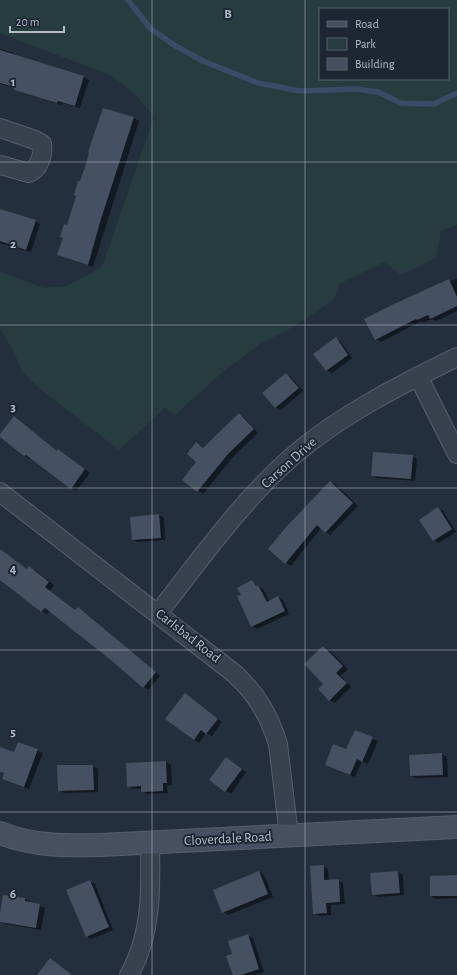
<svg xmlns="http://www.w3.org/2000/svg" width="457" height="975" viewBox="0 0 457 975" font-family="'Alegreya Sans',sans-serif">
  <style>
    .green { fill: #263c3f; fill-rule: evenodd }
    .shadow { fill: #0007 }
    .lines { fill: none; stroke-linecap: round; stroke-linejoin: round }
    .stream { stroke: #394c67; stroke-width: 5.5 }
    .building { fill: #455162 }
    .street-casing { stroke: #565f6c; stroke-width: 20 }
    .secondary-casing { stroke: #565f6c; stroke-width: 24 }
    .street { stroke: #38414e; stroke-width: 18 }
    .secondary { stroke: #465061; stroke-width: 22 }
    .grid { fill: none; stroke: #b4bcc9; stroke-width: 1; stroke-opacity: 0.55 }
    .labels { text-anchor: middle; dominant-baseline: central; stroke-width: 4; stroke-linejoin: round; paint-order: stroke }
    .street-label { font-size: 14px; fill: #b4bcc9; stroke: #1d2633 }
    .grid-label { font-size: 13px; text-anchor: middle; font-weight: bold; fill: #b4bcc9; stroke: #1d2633; stroke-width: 4; stroke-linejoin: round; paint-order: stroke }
  </style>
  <rect width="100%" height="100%" fill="#242f3e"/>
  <path class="green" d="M0,0H457V225L441,231L436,258L401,275L384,262L339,284L334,299L295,326L260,344L225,370L175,415L165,408L119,450L40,389L22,372L14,352L0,329V271L44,288L66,286L102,267L154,117L135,94L112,76L0,33ZM320,9H448V79H320Z"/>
  <path class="shadow" d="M0,49L11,52L16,55L15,56L84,77L89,80L80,108L63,103L62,105L20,92L15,89V88L0,84Z
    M134,118L139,121L93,267L63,257L58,254L64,239L61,237L68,226L81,183Z
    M0,210L35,221L40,224L31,252L0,243Z
    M457,279V311L436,321L432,319L423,323L421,321L381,342L376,339L446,282Z
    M336,339L341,342L352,358L332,373L326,370Z
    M286,374L291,377L303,391L281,410L276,407Z
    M239,415L244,417L258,433L233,457L203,494L183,479L198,461L196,443L204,448Z
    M15,417L58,452L64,453L90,473L76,491L31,457L30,459L25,456L0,435Z
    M412,456L417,459L415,481L377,478L372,476Z
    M331,482L336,485L358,506L330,535L321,528L291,566L286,563Z
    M438,509L443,511L456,532L439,543L434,540Z
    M159,515L164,518L165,540L138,542L132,539Z
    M0,549L28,570L30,568L35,570L54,585L50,591L76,611H83L160,676L148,690L50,610L47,614L42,611L13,589L0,574Z
    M252,582L263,589L270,602L278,597L283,600L289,614L257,629L252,626L242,595Z
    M324,647L329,650L348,669L341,676L351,687L335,703L330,700L324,684Z
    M190,698L222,722L212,736L206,733L199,743L194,740Z
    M355,731L378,741L368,764L362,761L355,777L326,765L346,751Z
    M18,743L43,753L29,789L3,779L5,774L0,772V748L14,753Z
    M442,754L447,757L448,777L416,778L411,776Z
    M231,761L246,772L231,794L226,791Z
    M166,762L171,765L172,785L167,786L168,793L147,794L142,791V789H133L128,786Z
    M58,766H93L98,769V792L64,793L59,790Z
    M323,866L328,869L329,881L338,880L343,883L345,904L331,905V915L319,916L314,913Z
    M259,872L264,875L273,897L228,915L223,912Z
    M398,872L403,875L404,895L378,897L373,894Z
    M457,876V898L436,899L431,896Z
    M90,881L95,884L113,930L91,939L86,936Z
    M25,899L45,908L41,930L5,924L0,921V919Z
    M248,936L253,938L264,972L254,975H234Z"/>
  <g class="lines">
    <path class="stream" d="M128,0L150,28L174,45L203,61L258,83L300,91L356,89L378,92L401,103L434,104L457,93"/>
  </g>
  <path class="building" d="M0,50L84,76L75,106L58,101L57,103L14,90V87L0,83Z
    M103,108L134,117L101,219L88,265L57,255L63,238L60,237L64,224L67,225L76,196L74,195L78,181H80L85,167L89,153L88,152Z
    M0,209L36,220L26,250L0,241Z
    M449,279L457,297V306L430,319L428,315L417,320L416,319L375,340L364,319L394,304Z
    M336,337L348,355L326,371L313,354Z
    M286,373L299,388L275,408L262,393Z
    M239,413L254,429L228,454L197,492L182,480L196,462L187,454L196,442L203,448Z
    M14,416L57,451L58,449L85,469L71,489L26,455L24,456L0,437V434Z
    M373,452L413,455L411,479L371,476Z
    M330,481L353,503L325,533L317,525L285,564L268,549L287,526Z
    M438,507L452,529L433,541L419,520Z
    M159,514L161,538L132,540L130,517Z
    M0,549L27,569L29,566L49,582L45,587L75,610L78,607L156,672L143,688L112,661L45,608L41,612L0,580Z
    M252,580L256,586L258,585L267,602L278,596L285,611L251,627L237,596L241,595L237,588Z
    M323,646L343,666L336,673L347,683L329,701L318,689L323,684L304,664Z
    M185,693L218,719L206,734L201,730L194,740L165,719Z
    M355,730L373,737L362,762L357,759L350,775L325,765L333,744L346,749Z
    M18,742L38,749L24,787L2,779L4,773L0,772V747L14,752Z
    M442,753L443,775L410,776L409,755Z
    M226,757L242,769L225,792L209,780Z
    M166,761L167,783H163V791L141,792V786L127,787L126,763Z
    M57,765H93L94,790L58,791Z
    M324,865V880L339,879L340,902L326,903L327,913L313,914L310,866Z
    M259,871L268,894L222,913L213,890Z
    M398,871L400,893L372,895L370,873Z
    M457,875V896H430V876Z
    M90,880L109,927L86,937L66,890Z
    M3,895L25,898V901L40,904L36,928L0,922V913Z
    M248,934L259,969L241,975H233L226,956L232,954L228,941Z
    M50,958L72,975H37Z"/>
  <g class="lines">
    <g class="street-casing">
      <path id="street" d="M0,128L35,140L42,144C44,154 39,169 29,173L0,165
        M418,376L457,454
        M0,492L235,674C257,695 269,715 278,744L289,836
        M158,613C201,559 241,501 294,455C342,414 400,385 457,357
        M129,975C152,935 151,888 150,843"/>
    </g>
    <g class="secondary-casing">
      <path id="secondary" d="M0,833C32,846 67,846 101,845L457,827"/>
    </g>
    <use href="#street" class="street"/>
    <use href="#secondary" class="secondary"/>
  </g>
  <path class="grid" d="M152,0V975M305,0V975M0,162H457M0,325H457M0,488H457M0,650H457M0,812H457"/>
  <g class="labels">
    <g class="street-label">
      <text transform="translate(289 463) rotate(-42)">Carson Drive</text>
      <text transform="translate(188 636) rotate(38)">Carlsbad Road</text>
      <text transform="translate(228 839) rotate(-3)">Cloverdale Road</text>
    </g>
  </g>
  <g class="grid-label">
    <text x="228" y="18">B</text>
    <text x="13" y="86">1</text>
    <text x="13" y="248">2</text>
    <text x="13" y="411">3</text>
    <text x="13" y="573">4</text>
    <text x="13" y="736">5</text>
    <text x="13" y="898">6</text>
  </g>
  <rect x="319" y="8" width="130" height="72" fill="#1d2633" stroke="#59626f"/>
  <rect x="327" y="21" width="20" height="6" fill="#465061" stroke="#59626f"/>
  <text x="355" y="28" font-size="12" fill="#b4bcc9">Road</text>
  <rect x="327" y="38" width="20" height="12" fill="#263c3f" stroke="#59626f"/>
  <text x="355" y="48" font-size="12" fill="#b4bcc9">Park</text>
  <rect x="327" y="58" width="20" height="12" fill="#455162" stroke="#59626f"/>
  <text x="355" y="68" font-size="12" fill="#b4bcc9">Building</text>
  <path d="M10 26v6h54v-6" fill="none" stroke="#b4bcc9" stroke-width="2"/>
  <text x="16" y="26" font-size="12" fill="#b4bcc9" stroke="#1d2633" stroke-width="3" paint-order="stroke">20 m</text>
</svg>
